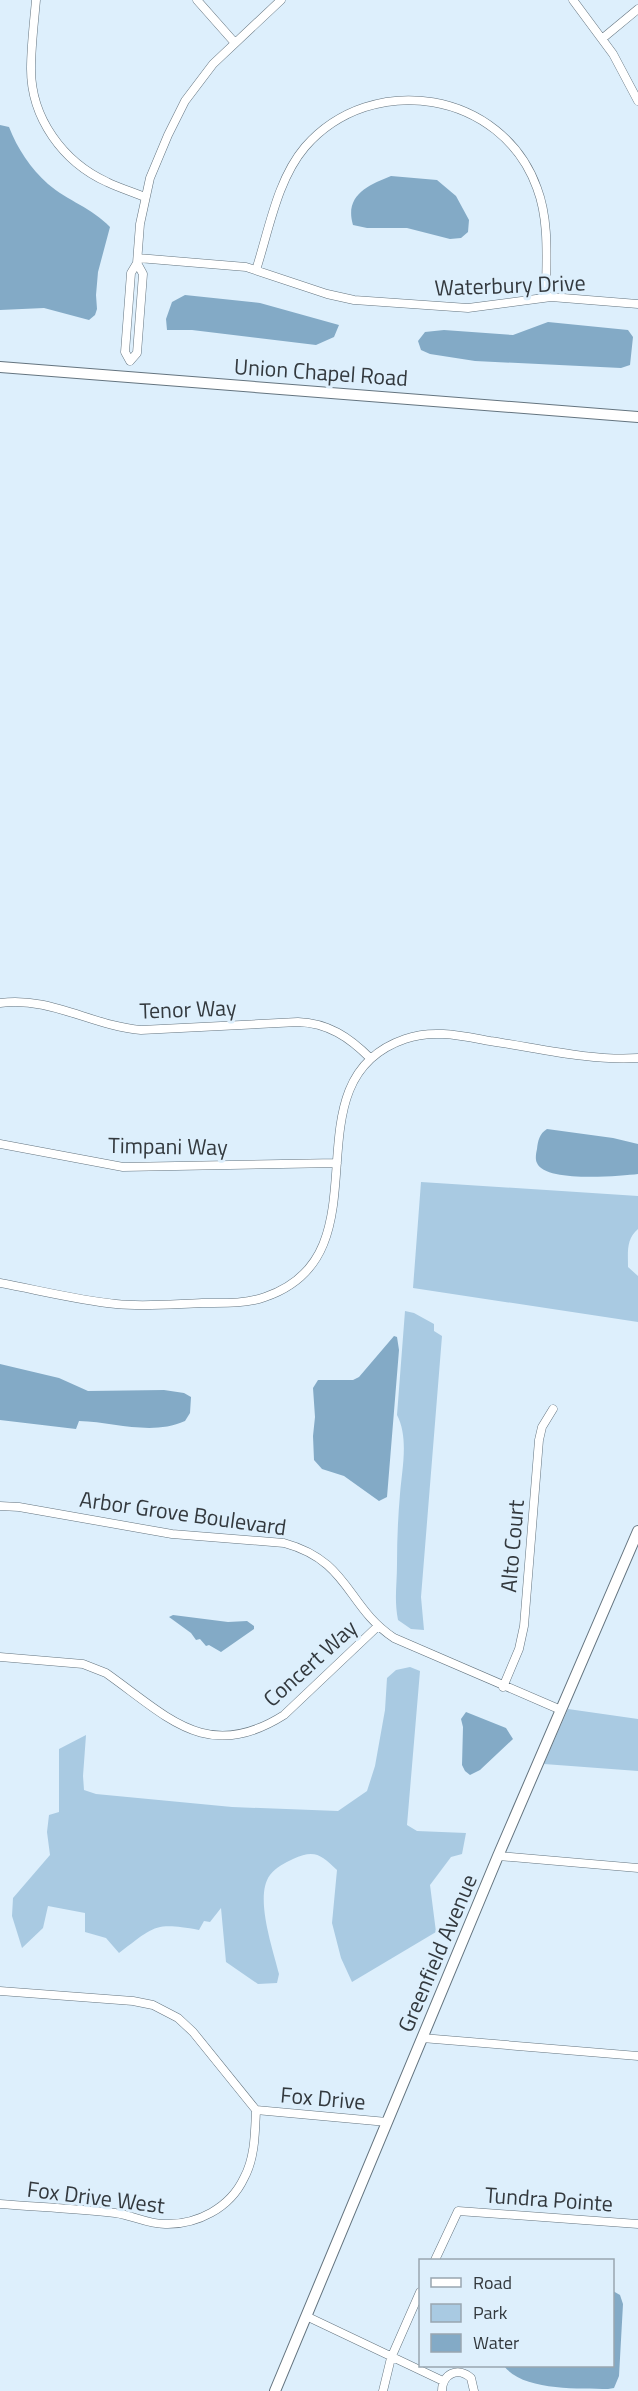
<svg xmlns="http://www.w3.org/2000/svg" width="638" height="2391" viewBox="0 0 638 2391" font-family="'Titillium Web',sans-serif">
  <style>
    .green { fill: #a9cae2 }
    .water { fill: #83aac6 }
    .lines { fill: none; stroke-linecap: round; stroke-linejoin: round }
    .minor-casing { stroke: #64747f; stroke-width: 9 }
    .secondary-casing { stroke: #64747f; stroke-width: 12 }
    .minor { stroke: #fff; stroke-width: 8 }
    .secondary { stroke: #fff; stroke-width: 10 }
    .labels { text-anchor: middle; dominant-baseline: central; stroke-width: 6; stroke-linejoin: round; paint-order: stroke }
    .street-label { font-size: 22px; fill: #33393e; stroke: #ddeffc }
  </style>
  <rect width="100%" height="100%" fill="#ddeffc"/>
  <path class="green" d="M421,1182L638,1196V1229C626,1239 628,1252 628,1267L638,1276V1322L413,1288Z
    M405,1311L414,1313L434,1324V1331L442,1336L421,1597L424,1630L411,1629L398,1620C394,1599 397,1585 397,1564C397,1540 398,1517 400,1494C402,1469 409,1438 397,1415Z
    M410,1667L420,1671L407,1825L417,1831L466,1833L462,1854L451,1857L430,1885L436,1932L352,1982L341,1958L332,1923L337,1870C321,1855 315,1849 293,1859C285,1863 276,1867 270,1875C254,1896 273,1949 279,1974L277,1983L258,1984L226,1962L221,1908L210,1922L204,1921L199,1930C154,1922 155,1926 119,1953L106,1938L85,1932V1913L48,1906L43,1928L22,1948L12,1916L13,1898L50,1855L47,1832L49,1815L59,1812V1749L86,1735L83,1776L84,1790L96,1794L232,1807L338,1811L367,1791L375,1766L385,1710L387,1678L396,1670Z
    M568,1709L638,1719V1771L544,1764Z"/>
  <path class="water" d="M0,125L9,127C17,148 31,169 48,184C68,201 92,208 110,227L98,272L96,295L97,309L95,315L89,320L44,308L0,310Z
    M391,176L437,180L456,196L469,220L468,232L461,238L450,239L407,228H367L353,225C344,195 369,185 391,176Z
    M185,295L260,303L339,325L334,337L316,345L192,330H167L166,319L172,302Z
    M548,322L628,330L633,337L630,365L621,368L475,361L430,354L421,350L418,341L425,332L444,330L513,335Z
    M547,1129L613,1138L638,1144V1174C620,1176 545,1183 537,1163C535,1160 536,1153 537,1149C538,1141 539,1134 547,1129Z
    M394,1336L397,1337L399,1350L387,1497L379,1501L344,1476L322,1469L314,1460L313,1436L315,1417L313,1388L318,1380H353L359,1377Z
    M0,1364L59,1378L88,1391L164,1390L184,1393L191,1397L190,1413L185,1421C151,1436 115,1422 79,1421L76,1429L0,1420Z
    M173,1615L228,1622L247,1621L254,1626V1629L221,1652L209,1645L206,1646L200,1639L196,1640L191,1633L169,1617Z
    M466,1712L506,1728L513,1739L480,1770L470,1775L465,1771L462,1765L463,1727L461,1719Z
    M613,2291L620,2295L623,2304L619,2376L614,2388L608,2389C578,2388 523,2391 504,2366H612Z"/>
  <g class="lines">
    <g class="minor-casing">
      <path id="minor" d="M36,0C34,23 31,46 31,69C31,118 63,162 107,182C119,188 133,192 145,197
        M197,0L235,43
        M573,0L613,54L638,101
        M603,38L638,9
        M138,258L246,267L327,294L354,300L468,308L551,297L638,304
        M137,263L143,274L137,353L130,361L125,352L131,273L137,263L140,224L150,178L168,135L185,101L213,64L281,0
        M256,270C269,230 277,180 305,147C372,70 502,91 537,188C550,222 546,262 546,297
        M0,1003C50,996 92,1026 141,1030L298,1022C328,1023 349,1037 370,1058
        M0,1144L123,1167L337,1163
        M0,1283C38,1290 77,1300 116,1304C144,1307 174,1304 202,1303C223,1303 246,1304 265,1297C392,1254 282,1081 405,1039C433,1029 462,1036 490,1041C538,1048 589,1061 638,1058
        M0,1506L19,1507L172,1534L284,1543C350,1561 346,1606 394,1638L561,1710
        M0,1657L83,1664L106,1673C167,1716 207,1764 284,1715L378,1626
        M503,1687L519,1649L524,1626L539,1440L542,1427L553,1409
        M498,1856L638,1868
        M0,1991L133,2001L153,2005L178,2018L193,2032L256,2110
        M422,2038L638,2056
        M256,2110L387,2122
        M0,2204C38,2207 77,2209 115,2213C132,2215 147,2224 165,2224C197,2225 230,2208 244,2178C255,2158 255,2133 256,2110
        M435,2260L458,2211L638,2224
        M306,2316L443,2381
        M383,2391L391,2358L420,2292
        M442,2391C442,2374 458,2366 471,2378L474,2391"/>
    </g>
    <g class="secondary-casing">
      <path id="secondary" d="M0,367L638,417
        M275,2391L498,1856L638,1531"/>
    </g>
    <use href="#minor" class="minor"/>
    <use href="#secondary" class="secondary"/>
  </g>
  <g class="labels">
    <g class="street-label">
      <text transform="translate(510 285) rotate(-2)">Waterbury Drive</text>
      <text transform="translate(321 372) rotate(4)">Union Chapel Road</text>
      <text transform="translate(188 1009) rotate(-2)">Tenor Way</text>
      <text transform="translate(168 1146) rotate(1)">Timpani Way</text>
      <text transform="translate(183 1513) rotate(8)">Arbor Grove Boulevard</text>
      <text transform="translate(512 1546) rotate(-85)">Alto Court</text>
      <text transform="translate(310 1663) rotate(-42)">Concert Way</text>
      <text transform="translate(437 1953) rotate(-67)">Greenfield Avenue</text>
      <text transform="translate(323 2098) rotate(5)">Fox Drive</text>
      <text transform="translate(96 2197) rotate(7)">Fox Drive West</text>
      <text transform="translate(549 2199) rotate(4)">Tundra Pointe</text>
    </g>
  </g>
  <rect x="419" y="2259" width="195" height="108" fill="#ddeffc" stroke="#99a6b0" stroke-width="1.5"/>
  <rect x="431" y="2278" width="30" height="9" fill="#ffffff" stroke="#99a6b0" stroke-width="1.5"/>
  <text x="473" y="2289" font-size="18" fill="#33393e">Road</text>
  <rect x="431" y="2304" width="30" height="18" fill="#a9cae2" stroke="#99a6b0" stroke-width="1.5"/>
  <text x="473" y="2319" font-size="18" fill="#33393e">Park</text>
  <rect x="431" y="2334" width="30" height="18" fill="#83aac6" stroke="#99a6b0" stroke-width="1.5"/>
  <text x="473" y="2349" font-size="18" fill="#33393e">Water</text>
</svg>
